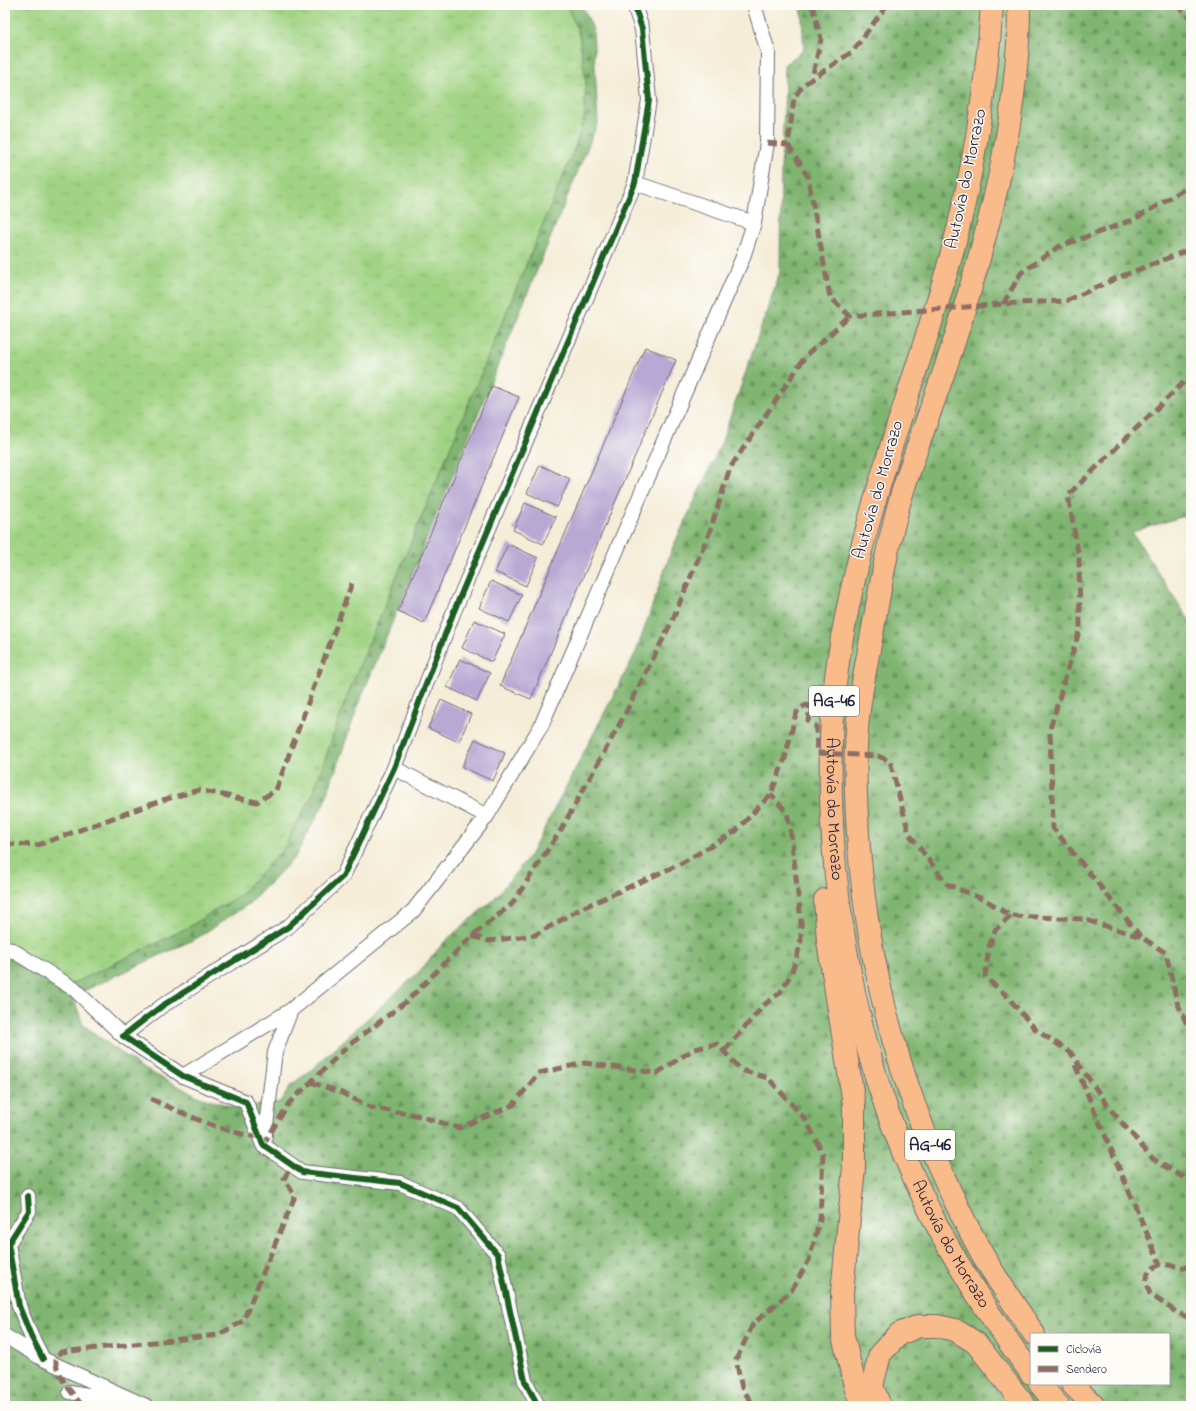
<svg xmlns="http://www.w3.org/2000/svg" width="1196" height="1411" viewBox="0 0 1196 1411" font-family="'Indie Flower',sans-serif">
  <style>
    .grass { fill: url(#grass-tufts); stroke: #617a5f }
    .forest { fill: url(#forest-firs); stroke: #516c56; fill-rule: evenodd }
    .building { fill: #b8a9d4 }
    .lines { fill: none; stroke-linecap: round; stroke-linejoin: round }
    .minor-casing { stroke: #6c6972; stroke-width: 16 }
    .motorway-casing { stroke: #6c6972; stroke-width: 24 }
    .minor { stroke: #fff; stroke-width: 14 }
    .motorway { stroke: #fabb8b; stroke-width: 22 }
    .quiet { stroke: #8d6e63; stroke-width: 5; stroke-dasharray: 10 5; stroke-linecap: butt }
    .cycleway-casing { stroke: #fdfcf7; stroke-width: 8 }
    .cycleway { stroke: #1b5e20; stroke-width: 6 }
    .labels { text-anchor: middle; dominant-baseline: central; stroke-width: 3; stroke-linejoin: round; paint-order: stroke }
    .shield { fill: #fdfcf7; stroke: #646373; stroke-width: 1 }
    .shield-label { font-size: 17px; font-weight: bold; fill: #22223b }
    .street-label { font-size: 18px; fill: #22223b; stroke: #fdfcf7 }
  </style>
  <defs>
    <pattern id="grass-tufts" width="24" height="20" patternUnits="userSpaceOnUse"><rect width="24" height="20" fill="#a0d383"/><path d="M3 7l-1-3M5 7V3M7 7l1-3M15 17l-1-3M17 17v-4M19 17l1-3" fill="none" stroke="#8ab572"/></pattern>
    <pattern id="forest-firs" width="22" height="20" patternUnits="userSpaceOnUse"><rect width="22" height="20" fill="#80b571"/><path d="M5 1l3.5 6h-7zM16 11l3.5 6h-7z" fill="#68935e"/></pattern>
  </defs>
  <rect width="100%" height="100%" fill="#fdfcf7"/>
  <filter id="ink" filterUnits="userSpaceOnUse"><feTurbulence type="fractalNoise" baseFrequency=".025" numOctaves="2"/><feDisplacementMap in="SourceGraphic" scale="8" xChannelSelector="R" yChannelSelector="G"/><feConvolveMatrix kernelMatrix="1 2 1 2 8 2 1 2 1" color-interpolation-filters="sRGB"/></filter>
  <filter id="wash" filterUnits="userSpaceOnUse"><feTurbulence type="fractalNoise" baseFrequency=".012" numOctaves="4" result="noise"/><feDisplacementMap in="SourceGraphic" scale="16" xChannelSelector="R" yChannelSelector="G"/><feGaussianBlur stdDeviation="0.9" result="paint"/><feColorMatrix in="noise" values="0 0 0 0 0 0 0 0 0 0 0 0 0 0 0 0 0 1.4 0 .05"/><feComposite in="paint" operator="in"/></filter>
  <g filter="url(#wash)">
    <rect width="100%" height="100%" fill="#f5edd8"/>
    <path class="grass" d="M5,5H567L579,34L586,82L584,119L576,145L348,694L312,796L283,849L241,894L189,927L62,989L5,957Z"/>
    <path class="forest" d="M567,5H582L593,29L598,122L359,703L324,803L295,857L250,903L197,938L73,996L83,1025L142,1068L202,1098L238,1108L281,1102L291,1085L310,1071L419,972L445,941L494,899L531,854L636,652L672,549L721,444L780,272L781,168L785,92L784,65L804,50L801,5H1191V514L1132,532L1191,623V1406H5V957L62,989L189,927L241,894L283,849L312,796L348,694L576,145L584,119L586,82L579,34ZM1031,1334H1169V1384H1031Z"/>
    <g id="blocks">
      <path class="building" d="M645,347L676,360L531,699L500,686Z
        M492,386L519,397L424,623L398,611Z
        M540,465L570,479L557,507L527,493Z
        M525,503L556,517L543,544L513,530Z
        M508,544L538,558L526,586L495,572Z
        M491,581L522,595L509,622L479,608Z
        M474,620L505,634L492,662L462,648Z
        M460,659L490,673L477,701L447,687Z
        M441,700L471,714L459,742L428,728Z
        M475,739L505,753L493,781L462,767Z"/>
    </g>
  </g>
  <g filter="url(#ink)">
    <use href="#blocks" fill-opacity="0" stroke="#6c6972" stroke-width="1"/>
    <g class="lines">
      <g class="minor-casing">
        <path id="minor" d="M635,183L754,223
          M394,768L487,816L541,726L743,257L754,223L767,143L768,52L754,5
          M5,949L12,950L74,989L123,1036
          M183,1076L291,1010
          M264,1142L275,1052L291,1010L413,911L487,816
          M28,1196L29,1211L8,1244L19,1306L31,1336L43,1359
          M5,1336L43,1359L146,1406
          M70,1392L123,1401
          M538,1406L525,1381L498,1255L458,1208L400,1183L302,1172L263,1145L246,1102L183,1076L123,1036L162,1006L288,927L343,876L394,768L454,611L635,183L649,100L642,29L634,5"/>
      </g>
      <g class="motorway-casing">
        <g id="motorway">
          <path id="s1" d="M992,5C986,92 973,176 950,260C921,361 883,461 858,563C844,620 832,681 831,741C827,893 856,1057 922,1195C951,1258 990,1317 1031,1373"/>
          <path d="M1019,5C1019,119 989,231 955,339C938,392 917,444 901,497C888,542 880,588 872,634C866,665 859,698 857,730C854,769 856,809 859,848C870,991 912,1126 981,1252C997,1280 1016,1307 1034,1334"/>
          <path d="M825,900L828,941L854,1104V1167L842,1293L843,1336L856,1390L864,1406"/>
          <path d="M1040,1384L1058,1406"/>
          <path d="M1072,1384L1094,1406"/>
          <path d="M880,1406L872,1386L880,1354L899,1334L919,1326H937L955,1330L976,1343L1025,1406"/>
        </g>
      </g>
      <use href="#minor" class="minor"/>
      <use href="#motorway" class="motorway"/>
      <path class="quiet" d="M812,5L821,39L812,78
        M887,5L853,51L803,85L794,98L788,145L808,177L830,297L850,316L1018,303L1066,301L1117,278L1191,249
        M1176,5L1191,18
        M767,143L788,145
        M1003,304L1021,273L1058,247L1135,219L1191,185
        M5,844L38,845L163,800L199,790L257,802L276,790L352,583
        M1011,916L995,930L989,947L985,977L1006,995L1036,1030L1070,1052L1111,1110L1153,1159L1191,1182
        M472,936L489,941L535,935L580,909L680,864L735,832L771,794L785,758L795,717L798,710L804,706L807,705L810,708L808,721L816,726L817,753L878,756L890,761L909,834L947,884L987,901L1011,916L1083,919L1141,937L1166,953L1177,1002L1191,1033
        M1141,937L1053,828L1050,729L1080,628L1079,558L1068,495L1191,375
        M724,1051L764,1005L780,993L791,974L798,953L801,939V920L790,827L787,813L771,794
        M1075,1065L1160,1264
        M311,1082L342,1093L372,1108L416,1115L459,1128L513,1105L539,1073L585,1063L657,1073L694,1049L717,1044L741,1070L768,1078L806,1120L823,1154L820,1220L809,1260L791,1291L753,1324L736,1360L742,1388L754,1406
        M151,1099C185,1114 223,1133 260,1137
        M263,1145L289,1103L311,1082L348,1046L407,1001L472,936L512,904L562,828L624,716L672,621L710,531L730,468L805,357L850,316
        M1191,1268L1160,1264L1149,1271L1145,1281L1150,1294L1176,1312L1191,1319
        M83,1406C75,1397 54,1373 56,1360C57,1357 59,1355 61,1352L218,1335L243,1321L295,1196L284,1179L292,1164"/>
      <g class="cycleway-casing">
        <path id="cycleway" d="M28,1196L29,1211L8,1244L19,1306L31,1336L43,1359
          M538,1406L525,1381L498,1255L458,1208L400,1183L302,1172L263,1145L246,1102L183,1076L123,1036L162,1006L288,927L343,876L394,768L454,611L635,183L649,100L642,29L634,5"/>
      </g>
      <use href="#cycleway" class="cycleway"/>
    </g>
  </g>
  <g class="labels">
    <g class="shield">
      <rect x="809" y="686" width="50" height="30" rx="3"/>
      <rect x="905" y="1130" width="50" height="30" rx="3"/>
    </g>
    <g class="shield-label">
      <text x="834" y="701">AG-46</text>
      <text x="930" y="1145">AG-46</text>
    </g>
    <g class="street-label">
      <text transform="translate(967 179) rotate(-78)">Autovía do Morrazo</text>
      <text transform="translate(879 490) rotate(-74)">Autovía do Morrazo</text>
      <text stroke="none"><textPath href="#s1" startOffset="824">Autovía do Morrazo</textPath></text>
      <text stroke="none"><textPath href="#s1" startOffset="1280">Autovía do Morrazo</textPath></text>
    </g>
  </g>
  <rect width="1196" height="1411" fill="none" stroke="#fdfcf7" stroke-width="20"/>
  <rect x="1030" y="1333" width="140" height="52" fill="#fdfcf7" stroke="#a5a5ac"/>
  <rect x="1038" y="1346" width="20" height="6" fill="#1b5e20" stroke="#a5a5ac"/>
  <text x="1066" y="1353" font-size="12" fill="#22223b">Ciclovía</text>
  <rect x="1038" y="1366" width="20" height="6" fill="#8d6e63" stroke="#a5a5ac"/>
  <text x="1066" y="1373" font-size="12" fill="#22223b">Sendero</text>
</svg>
